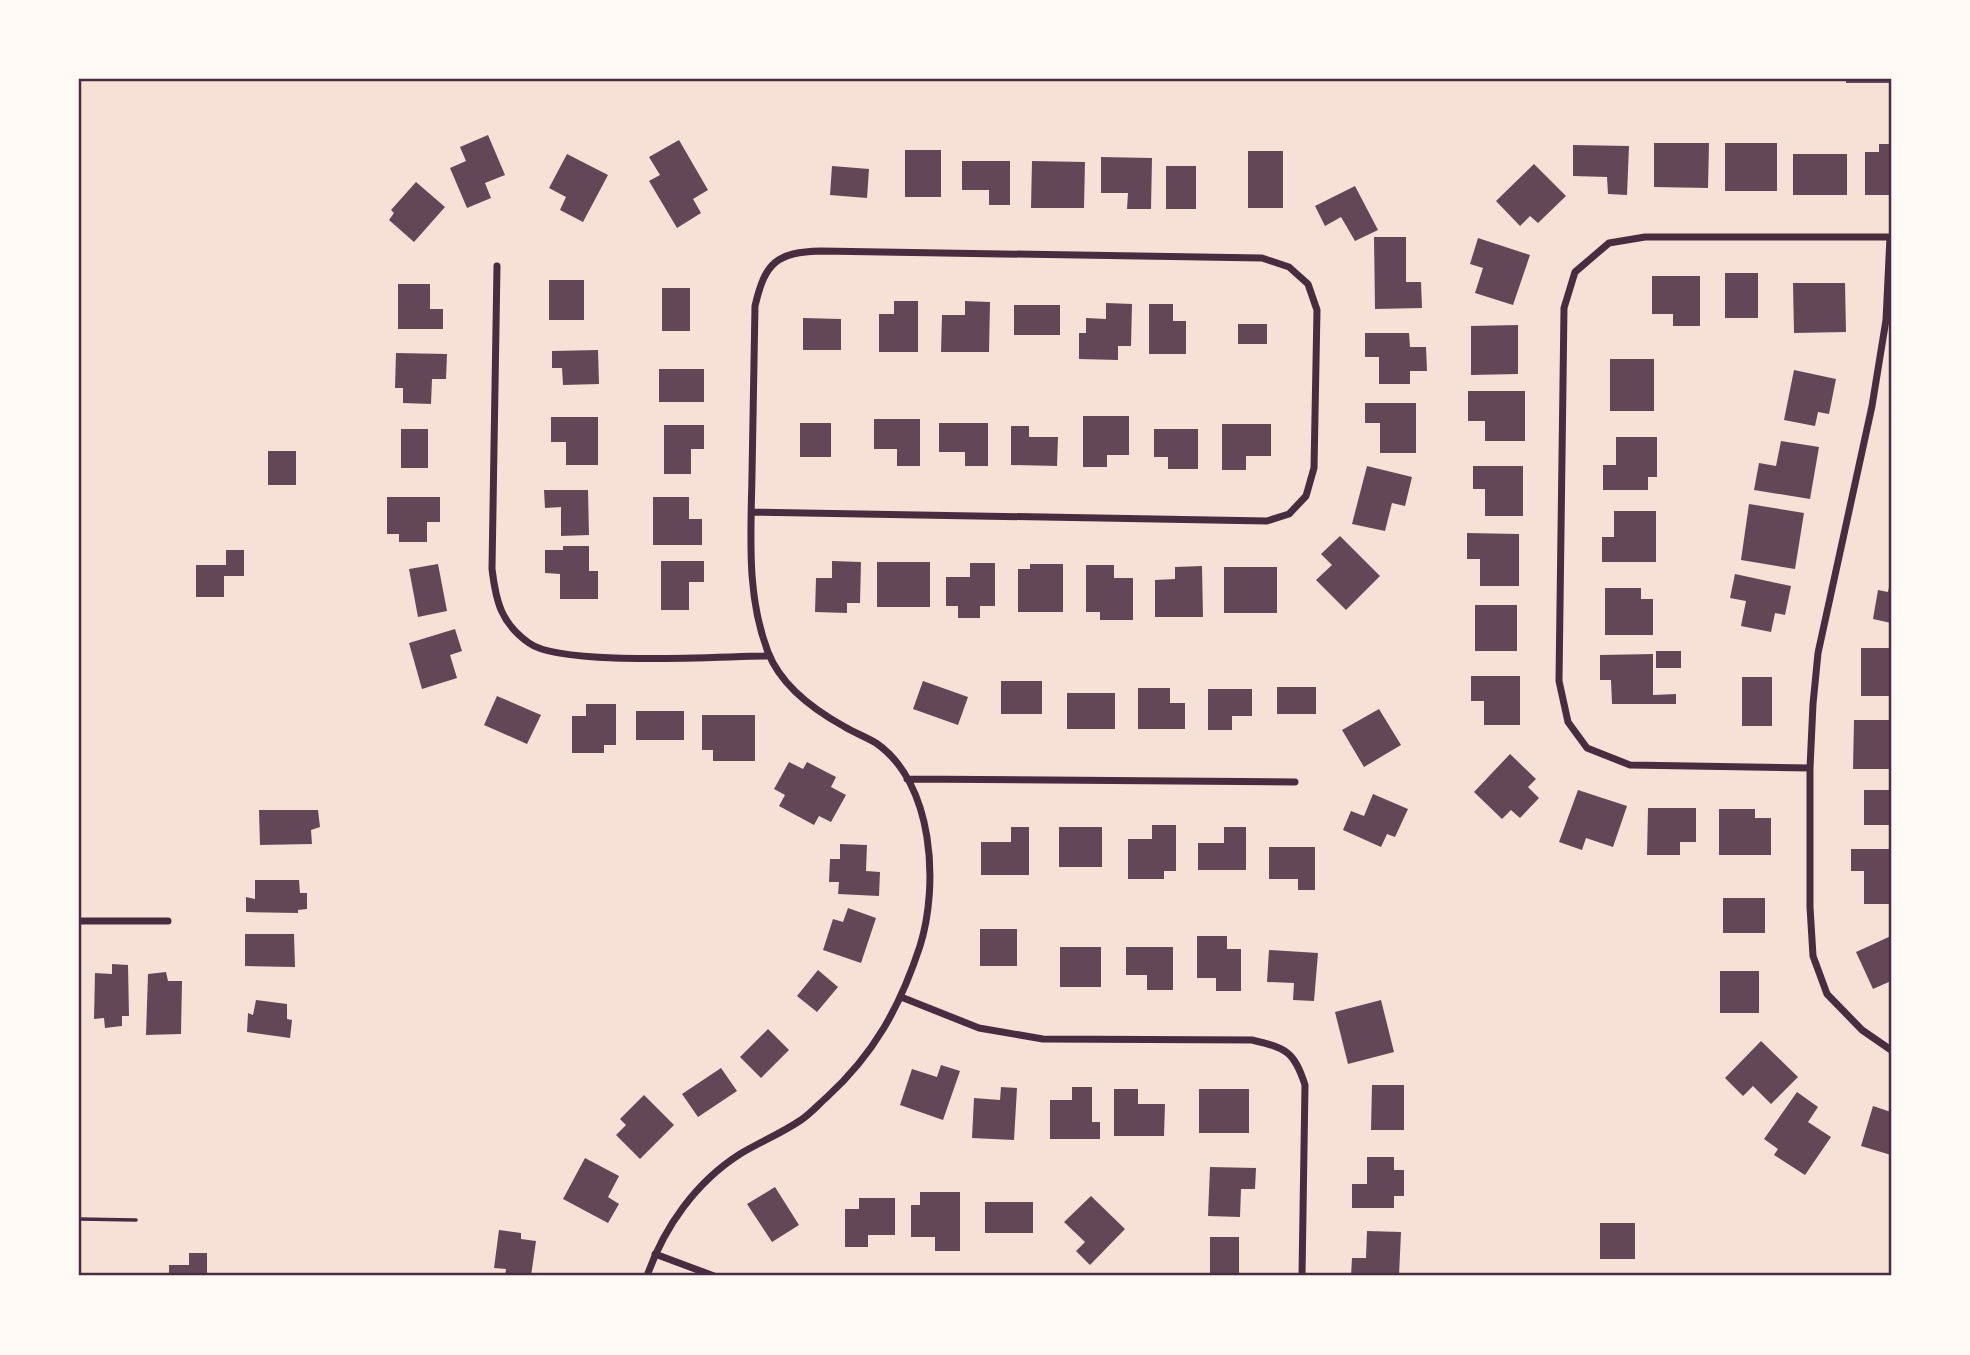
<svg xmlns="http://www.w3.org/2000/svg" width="1970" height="1355" viewBox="0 0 1970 1355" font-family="'Titillium Web',sans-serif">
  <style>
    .building { fill: #644757 }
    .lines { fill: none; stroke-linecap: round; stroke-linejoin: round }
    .path { stroke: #4a2c40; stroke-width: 3.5 }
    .minor { stroke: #4a2c40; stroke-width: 7 }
    .neatline { fill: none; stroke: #4a2c40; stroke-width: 2.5 }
  </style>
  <rect width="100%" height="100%" fill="#f7e1d7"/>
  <path class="building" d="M1846,79H1891V83H1846Z
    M488,135L505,175L485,183L491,198L467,208L450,168L466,161L460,147Z
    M679,140L708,190L693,199L701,213L677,228L649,181L660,175L649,157Z
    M1654,143H1709L1708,188L1654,187Z
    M1725,143H1777V191H1725Z
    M1879,144H1891L1890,195H1865V152H1879Z
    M1573,145L1629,146L1627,195L1608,194L1607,177L1573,176Z
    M905,150H941V197H905Z
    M1248,151H1283V208H1248Z
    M567,154L608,175L583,222L560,210L566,197L549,188Z
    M1793,154H1847V195H1793Z
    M1101,157L1152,158L1151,209H1127L1128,193H1101Z
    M962,161H1010V205H989V190H962Z
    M1032,161L1085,162L1084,208H1031Z
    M1534,164L1566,196L1538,223L1530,216L1520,226L1496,201Z
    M832,166L869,169L867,198L830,195Z
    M1166,166H1196V209H1166Z
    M416,182L445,207L414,242L389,220L394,213L391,210Z
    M1355,186L1378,230L1355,241L1341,217L1325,226L1315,206Z
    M1374,237H1406V282H1421L1422,308L1375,309Z
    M1478,238L1530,255L1513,305L1475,293L1483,268L1470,264Z
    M1725,273H1758V318H1725Z
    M1652,276H1700V326H1673V314H1652Z
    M549,280H584V320H549Z
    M1793,283H1845L1846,332L1794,333Z
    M398,284H430V309H443V329H398Z
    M662,288H690V331H662Z
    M894,301H918V352H879V314H894Z
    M965,301L990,302L989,352H941L942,315H965Z
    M1106,303L1132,304L1131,346H1118V360L1079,359V333H1086V318L1106,319Z
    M1149,304H1173V321H1186V354H1149Z
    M1014,305H1060V335H1014Z
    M803,318L841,319V350H803Z
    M1238,324H1267V344H1238Z
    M1518,325V374L1471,375V326Z
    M1365,333H1409L1410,347H1426L1427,371H1410V384H1379V357H1365Z
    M598,350L599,384L563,385L562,368H552V351Z
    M396,353L447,354L446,379H432L431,404L403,403V388H395Z
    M1610,359H1654V411H1610Z
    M659,369H704V402H659Z
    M1794,370L1836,379L1829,414L1818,412L1815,426L1784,420Z
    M1468,391H1525V441H1485V421H1468Z
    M1365,403H1416V453H1380V423H1365Z
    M1083,416H1129V455H1107V467H1083Z
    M551,417H598V465H566V442H551Z
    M874,419H920V466H897V449H874Z
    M800,423H831V457H800Z
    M939,423H988V466H965V452H939Z
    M1222,424H1271V456H1246V470H1222Z
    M664,425H704V449H691V474H664Z
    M1011,426H1029V437H1058L1057,466L1011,465Z
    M401,429H428V468H401Z
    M1154,429H1198V469H1168V457H1154Z
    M1616,437H1657V477H1648V490H1603V465H1616Z
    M1781,441L1819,447L1810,499L1754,490L1759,463L1776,466Z
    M268,451H296V485H268Z
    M1367,466L1412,477L1405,506L1392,503L1385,531L1352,524Z
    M1473,466H1523V516H1485V489H1473Z
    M544,490H588L589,535L561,536V507L545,508Z
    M387,497H440V522H427V542H399V534H387Z
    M653,497H689V519H702V545H653Z
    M1749,504L1804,513L1795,569L1741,560Z
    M1614,511H1656V562H1602V537H1614Z
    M1467,533L1519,534V586H1480V559H1467Z
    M1340,536L1380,576L1346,610L1316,580L1332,565L1321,554Z
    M563,546H589V571H598V599H560V574L545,573V550H563Z
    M226,550H244V576H224V597H196V565H226Z
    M661,561H704V582H689V610H661Z
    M832,561L861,562L860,603H847V613L815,612L816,578H832Z
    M877,562H930V607H877Z
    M970,563H995V606H980V618H958V606H946V577H970Z
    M438,564L447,611L418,617L409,569Z
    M1030,564H1063V612H1018V569H1030Z
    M1086,565H1114V578H1133V620H1100V612H1086Z
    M1202,566L1203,617H1155V580L1175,579V567Z
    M1224,567H1277V613H1224Z
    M1735,574L1791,586L1785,615L1775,613L1771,632L1741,626L1746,601L1730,598Z
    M1890,582L1891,623L1873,619L1878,590L1888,592Z
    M1605,588H1641V599H1653V635H1605Z
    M1475,605H1517V651H1475Z
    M455,629L462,651L450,655L457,678L422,689L409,643Z
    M1861,648H1891V696H1861Z
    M1656,651H1681V668H1656Z
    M1653,654V695L1676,694V704H1612L1611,680H1600V655Z
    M1471,676H1520V725H1484V701H1471Z
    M1742,677H1772V726H1742Z
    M923,681L968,697L958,725L913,709Z
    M1001,681H1042V714H1001Z
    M1277,687H1316V714H1277Z
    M1138,688H1170V703H1185V729H1138Z
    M1208,689H1252V716H1232V730H1208Z
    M1067,693H1115V729H1067Z
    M497,696L541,715L527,744L484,725Z
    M586,704H616V745H604V753H572V716H586Z
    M1379,709L1401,745L1364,767L1342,730Z
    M636,711H684V740H636Z
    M702,715H755V761H713V750H702Z
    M1854,720H1891V769H1853Z
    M1510,754L1536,779L1528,787L1539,798L1520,818L1511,810L1502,819L1474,792Z
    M789,762L803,769L807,762L836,777L831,787L846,795L831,822L819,816L814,825L779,806L785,795L774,789Z
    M1578,790L1627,806L1613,847L1586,838L1582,850L1559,842Z
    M1864,790H1891V825H1864Z
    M1373,794L1408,809L1395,837L1387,834L1381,847L1343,830L1351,811L1364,816Z
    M1648,808H1696V842H1680V855H1647Z
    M1719,809H1755V818H1771V855H1719Z
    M259,810H318L320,827L311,830L312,844L260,845Z
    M1152,825H1176V871H1164V879H1128V839H1152Z
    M1011,827H1029V875H981V842H1011Z
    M1059,827H1102V867H1059Z
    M1224,827H1246V870H1198V843H1224Z
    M840,844L867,845L866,871L880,872L879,896L838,894L839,882H829L830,859H840Z
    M1269,847H1315V890H1298V879H1269Z
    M1851,849H1891V904H1864V871H1851Z
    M255,880H299L300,893H307V909L298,910V913L246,912V897L255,899Z
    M1723,898H1765V933H1723Z
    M848,908L876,918L861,963L823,950L833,919L843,922Z
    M980,929H1017V966H980Z
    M245,934H294L295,967L245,966Z
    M1197,936H1227V949H1241V991H1216V978H1197Z
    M1891,936V981L1873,989L1856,952Z
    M1060,947H1101V987H1060Z
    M1126,947H1173V990H1147V975H1126Z
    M1269,950L1318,953L1314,1001L1293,1000L1294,983L1267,982Z
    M112,964L128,965L129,1016H122V1026L105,1028L104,1018L94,1019L95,973L112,974Z
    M818,970L838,987L817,1012L797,996Z
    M1720,971H1759V1013H1720Z
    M166,972L168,981H182L181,1034L146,1035L148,974Z
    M256,1000L287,1004V1019L292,1020L290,1038L247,1032L248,1013L253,1015Z
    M1381,1000L1394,1052L1348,1064L1335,1012Z
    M768,1029L789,1050L761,1078L740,1057Z
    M1761,1041L1798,1077L1771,1104L1753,1086L1743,1096L1725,1078Z
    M941,1065L960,1071L943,1120L900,1105L912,1069L937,1077Z
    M721,1068L737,1091L698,1117L682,1094Z
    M1372,1085H1404V1130H1371Z
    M1001,1087L1017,1088L1014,1140L972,1138L974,1098L1000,1100Z
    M1072,1087H1092V1122H1100V1139H1050V1100H1072Z
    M1114,1089H1138V1104H1165L1164,1136H1114Z
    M1199,1089H1249V1133H1199Z
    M1797,1092L1818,1107L1808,1122L1831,1137L1805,1175L1774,1155L1778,1149L1764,1139Z
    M644,1095L674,1125L640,1159L616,1135L626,1125L620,1119Z
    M1873,1106L1891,1112V1155L1861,1146Z
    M1367,1157H1394V1170H1404V1196H1394V1208H1352V1184H1367Z
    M585,1158L619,1176L608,1197L619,1204L608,1223L563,1199Z
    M1210,1167L1256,1168L1255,1189H1241L1240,1217L1208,1216Z
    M775,1187L799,1225L772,1242L747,1204Z
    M920,1192H960V1251H935V1237H911V1205H920Z
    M1091,1196L1125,1229L1090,1265L1076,1251L1085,1242L1064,1222Z
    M859,1198H895V1235H868V1247H845V1209H859Z
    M985,1202H1033V1233H985Z
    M1600,1223H1635V1259H1600Z
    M499,1230L521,1233V1239L536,1241L531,1276H505L506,1269L494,1268Z
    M1367,1231L1401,1232L1399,1276H1351L1352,1258H1366Z
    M1210,1237H1239V1276H1210Z
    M189,1253H207V1276H169V1265H189Z"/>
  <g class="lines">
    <path class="path" d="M79,1219L136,1220"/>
    <path class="minor" d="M1890,237L1886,320L1872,406L1818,653L1813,704L1810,768V907L1813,956L1827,994L1862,1030L1891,1050
      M497,266L492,569C496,602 501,623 529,643C561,667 722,656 769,656
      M1810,768L1630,765L1587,748L1568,722L1559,681L1564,308L1575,272L1609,243L1645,237H1891
      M907,779L1295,782
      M79,921H168
      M901,997L979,1028L1043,1039L1252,1040C1286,1048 1294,1051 1305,1085L1302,1276
      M655,1254L714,1276
      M647,1276C664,1227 696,1182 740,1154C760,1142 782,1133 801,1120C810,1114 818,1105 827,1097C874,1054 900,1007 920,946C939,885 934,783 876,743C866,737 855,733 845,727C814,710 781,686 768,652C746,595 751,534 752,474C753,418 754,362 755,306C765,263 776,252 821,251L1262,258L1289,267L1308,284L1317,310L1314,468L1306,496L1289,514L1267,521L752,512"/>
  </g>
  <rect width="1970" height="1355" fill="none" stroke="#fffaf5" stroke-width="161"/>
  <rect x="80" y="80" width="1810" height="1194" class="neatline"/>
</svg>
